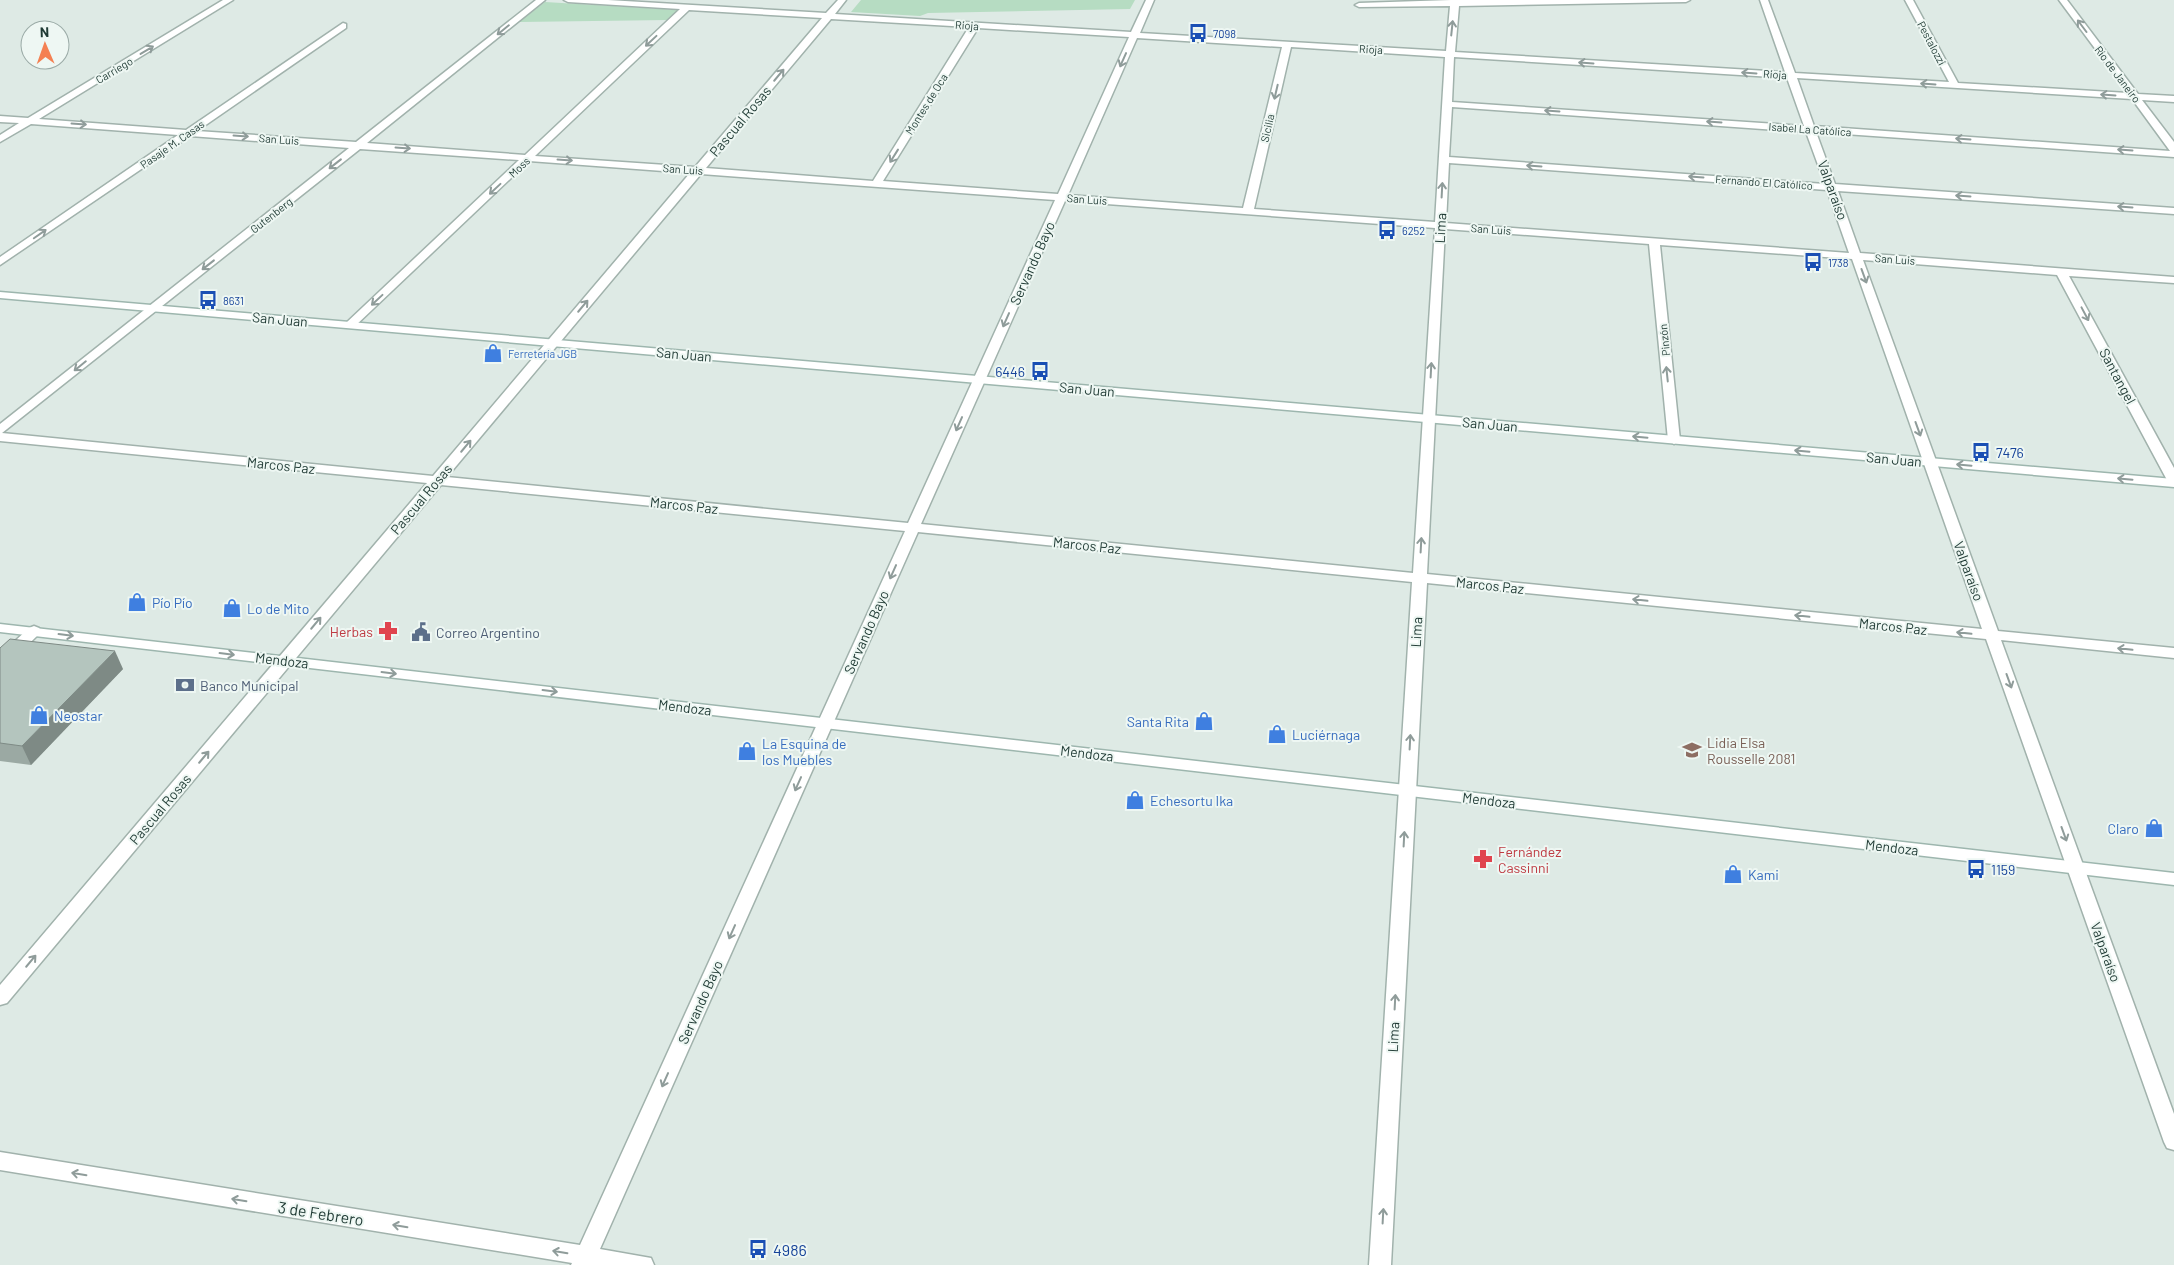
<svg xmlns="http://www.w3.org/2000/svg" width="2174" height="1265" viewBox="0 0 2174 1265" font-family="Barlow,sans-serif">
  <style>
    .green { fill: #b6dcc2 }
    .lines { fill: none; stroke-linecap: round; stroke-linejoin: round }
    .minor-casing { stroke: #a1b2ac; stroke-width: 3 }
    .secondary-casing { stroke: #9db6ae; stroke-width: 3 }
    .minor { fill: #fff; fill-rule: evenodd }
    .secondary { fill: #fff; fill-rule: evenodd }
    .wall { fill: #9ba9a3 }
    .shaded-wall { fill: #7e8a85 }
    .building { fill: #b4c5be; stroke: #7e8a85 }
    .oneway { stroke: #8f9c9a }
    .labels { text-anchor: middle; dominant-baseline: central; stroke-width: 4; stroke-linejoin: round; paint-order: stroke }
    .far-street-label { font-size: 11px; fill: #1f3a34; stroke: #eef7f3 }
    .far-transit-label { font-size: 11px; fill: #164399; stroke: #eef7f3; text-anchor: start }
    .far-shop-label { font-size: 11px; fill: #366cbe; stroke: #eef7f3; text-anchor: start }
    .street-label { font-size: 14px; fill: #1f3a34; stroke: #eef7f3 }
    .transit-label { font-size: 14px; fill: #164399; stroke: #eef7f3; text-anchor: start }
    .shop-label { font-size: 14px; fill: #366cbe; stroke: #eef7f3; text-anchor: start }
    .health-label { font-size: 14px; fill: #be3a42; stroke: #eef7f3; text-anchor: end }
    .service-label { font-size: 14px; fill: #4e5e75; stroke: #eef7f3; text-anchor: start }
    .education-label { font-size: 14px; fill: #785e54; stroke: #eef7f3; text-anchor: start }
    .near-street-label { font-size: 16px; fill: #1f3a34; stroke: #eef7f3 }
    .near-transit-label { font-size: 16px; fill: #164399; stroke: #eef7f3; text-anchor: start }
  </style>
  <rect width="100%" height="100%" fill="#deeae5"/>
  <path class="green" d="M861,0H1135L1130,9L928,13L920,16L851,12Z
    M545,2L679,10L668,20L519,22Z"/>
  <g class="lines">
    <g class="minor-casing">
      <path id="minor" d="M223,0H233L39,119L186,130L343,23L346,24V28L197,131L356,142L536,0H545L367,143L525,155L680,9L568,2L564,0H608L826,13L838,0H846L835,14L1131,32L1146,0H1154L1140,33L1446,51L1450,6L1359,7L1355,5L1359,3L1451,0H1690L1686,2L1459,6L1455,52L1785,72L1760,0H1768L1795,73L1949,82L1905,0H1913L1958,83L2128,93L2059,0H2067L2138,94L2174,96V102L2142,100L2174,142V157L1816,132L1835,184L2174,208V214L1838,191L1860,253L2174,277V283L2069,276L2174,468V484L2167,480L2057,275L1863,260L1998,631L2174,648V658L2001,640L2174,1114V1150L2167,1148L2164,1142L1986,639L1427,583L1391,1265H1369L1412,582L918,532L600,1249L651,1258L654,1265H571L572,1263L0,1170V1152L580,1245L905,531L441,485L7,1003L0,1005V985L427,483L0,441V424L349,148L190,136L0,265V257L178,135L31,124L0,142V135L19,123L0,122V116L28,118ZM689,10L822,18L695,167L535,156ZM831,19L969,27L873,181L706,168ZM978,28L1129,37L1058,194L883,181ZM1137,38L1282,47L1243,208L1068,195ZM1291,47L1445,57L1435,222L1254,209ZM1454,57L1787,78L1804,126L1452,102ZM1797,78L2132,99L2170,151L1814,126ZM1452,107L1806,132L1825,184L1449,157ZM360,149L519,160L346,323L344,325L346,327H354L529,161L690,173L433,476L2,433ZM1449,163L1827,190L1849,253L1446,223ZM701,174L1055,200L908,523L447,477ZM1065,201L1435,228L1413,573L921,524ZM1445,229L1649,244L1668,440L1674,444L1680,440L1660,245L1852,259L1982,629L1427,574Z
        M34,626L39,628L41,631L39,634L5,667L0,669V655L29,628Z"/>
    </g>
    <g class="secondary-casing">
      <path id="secondary" d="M0,292L2174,479V487L0,298Z
        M0,624L2174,873V885L0,632Z"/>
    </g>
    <use href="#minor" class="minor"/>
    <use href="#secondary" class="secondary"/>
  </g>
  <path class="wall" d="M0,648L123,669L31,765L0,761Z"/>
  <path class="shaded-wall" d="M115,651L123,669L31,765L22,746Z"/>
  <path class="building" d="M10,639L115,651L22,746L0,743V648Z"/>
  <defs><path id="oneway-shaft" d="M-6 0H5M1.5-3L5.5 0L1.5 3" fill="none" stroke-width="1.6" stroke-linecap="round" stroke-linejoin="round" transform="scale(1.25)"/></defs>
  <g class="oneway">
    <use href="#oneway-shaft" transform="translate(2082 26) rotate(-127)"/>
    <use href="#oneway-shaft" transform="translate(1452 28) rotate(-84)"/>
    <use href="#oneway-shaft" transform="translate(503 30) rotate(141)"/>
    <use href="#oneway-shaft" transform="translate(651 41) rotate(137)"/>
    <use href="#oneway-shaft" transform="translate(147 50) rotate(-31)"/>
    <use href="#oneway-shaft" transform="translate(1123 60) rotate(114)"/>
    <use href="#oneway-shaft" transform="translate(1586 63) rotate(-176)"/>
    <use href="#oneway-shaft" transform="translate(1749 73) rotate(-176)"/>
    <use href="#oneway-shaft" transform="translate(779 75) rotate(-50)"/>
    <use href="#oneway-shaft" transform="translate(1928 84) rotate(-176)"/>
    <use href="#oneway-shaft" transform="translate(1276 92) rotate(103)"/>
    <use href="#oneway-shaft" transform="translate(2108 95) rotate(-176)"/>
    <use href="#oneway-shaft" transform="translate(1552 111) rotate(-176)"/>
    <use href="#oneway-shaft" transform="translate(1714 122) rotate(-176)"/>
    <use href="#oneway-shaft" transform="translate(79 124) rotate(4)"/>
    <use href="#oneway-shaft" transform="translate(241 136) rotate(4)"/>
    <use href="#oneway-shaft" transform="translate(1963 139) rotate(-176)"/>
    <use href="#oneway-shaft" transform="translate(403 148) rotate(4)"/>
    <use href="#oneway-shaft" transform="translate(2125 150) rotate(-176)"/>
    <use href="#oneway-shaft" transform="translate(894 156) rotate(122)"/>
    <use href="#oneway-shaft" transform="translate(565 160) rotate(4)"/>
    <use href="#oneway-shaft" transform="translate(335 164) rotate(142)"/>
    <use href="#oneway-shaft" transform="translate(1534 166) rotate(-176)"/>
    <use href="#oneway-shaft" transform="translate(1696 177) rotate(-176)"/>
    <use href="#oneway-shaft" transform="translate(495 189) rotate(137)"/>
    <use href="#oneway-shaft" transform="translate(1442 190) rotate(-87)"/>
    <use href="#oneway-shaft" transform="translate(1963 196) rotate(-176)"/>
    <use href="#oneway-shaft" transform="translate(2125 207) rotate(-176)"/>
    <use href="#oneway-shaft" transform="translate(40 234) rotate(-35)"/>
    <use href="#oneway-shaft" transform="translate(208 265) rotate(142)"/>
    <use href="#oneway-shaft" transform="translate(1864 276) rotate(70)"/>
    <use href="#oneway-shaft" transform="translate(377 300) rotate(137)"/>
    <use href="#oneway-shaft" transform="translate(583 306) rotate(-50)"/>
    <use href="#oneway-shaft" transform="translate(2085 314) rotate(62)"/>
    <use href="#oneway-shaft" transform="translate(1006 320) rotate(114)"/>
    <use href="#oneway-shaft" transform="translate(80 366) rotate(141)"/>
    <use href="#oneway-shaft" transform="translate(1431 370) rotate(-87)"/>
    <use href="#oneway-shaft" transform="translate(1667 374) rotate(-96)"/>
    <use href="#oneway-shaft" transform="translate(959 424) rotate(114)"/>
    <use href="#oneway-shaft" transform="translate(1918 429) rotate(70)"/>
    <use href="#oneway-shaft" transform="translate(1640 437) rotate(-175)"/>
    <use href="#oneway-shaft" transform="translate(466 446) rotate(-50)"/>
    <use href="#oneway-shaft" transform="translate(1802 451) rotate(-175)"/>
    <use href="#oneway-shaft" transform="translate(1964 465) rotate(-175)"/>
    <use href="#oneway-shaft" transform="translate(2125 479) rotate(-175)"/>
    <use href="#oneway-shaft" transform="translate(1421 545) rotate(-87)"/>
    <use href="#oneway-shaft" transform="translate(893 572) rotate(114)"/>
    <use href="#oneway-shaft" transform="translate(1640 600) rotate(-174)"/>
    <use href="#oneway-shaft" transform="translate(1802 616) rotate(-174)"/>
    <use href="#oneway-shaft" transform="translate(316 623) rotate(-50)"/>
    <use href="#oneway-shaft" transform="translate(1964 633) rotate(-174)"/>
    <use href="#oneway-shaft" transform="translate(66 635) rotate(7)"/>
    <use href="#oneway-shaft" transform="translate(2125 649) rotate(-174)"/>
    <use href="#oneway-shaft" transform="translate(227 654) rotate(7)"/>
    <use href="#oneway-shaft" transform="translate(389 673) rotate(7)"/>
    <use href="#oneway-shaft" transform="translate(2009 681) rotate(70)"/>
    <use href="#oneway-shaft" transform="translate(550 691) rotate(7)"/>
    <use href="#oneway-shaft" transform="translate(1410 742) rotate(-87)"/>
    <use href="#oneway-shaft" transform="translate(204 757) rotate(-50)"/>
    <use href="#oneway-shaft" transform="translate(798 784) rotate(114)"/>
    <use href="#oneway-shaft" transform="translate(2064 834) rotate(70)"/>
    <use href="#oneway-shaft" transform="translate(1404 839) rotate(-87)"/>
    <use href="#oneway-shaft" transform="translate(732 932) rotate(114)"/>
    <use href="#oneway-shaft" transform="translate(31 961) rotate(-50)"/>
    <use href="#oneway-shaft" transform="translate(1395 1002) rotate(-87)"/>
    <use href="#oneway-shaft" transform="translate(665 1080) rotate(114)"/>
    <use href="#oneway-shaft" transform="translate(79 1174) rotate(-171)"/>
    <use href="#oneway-shaft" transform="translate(239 1200) rotate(-171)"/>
    <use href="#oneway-shaft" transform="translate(1383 1216) rotate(-87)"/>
    <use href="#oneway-shaft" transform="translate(400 1226) rotate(-171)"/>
    <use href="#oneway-shaft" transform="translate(560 1252) rotate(-171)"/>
  </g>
  <defs>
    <g id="bus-bare" transform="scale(1.5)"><path d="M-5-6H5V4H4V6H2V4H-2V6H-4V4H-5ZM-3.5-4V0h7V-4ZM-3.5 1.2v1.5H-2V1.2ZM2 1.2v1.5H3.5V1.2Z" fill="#1a4fb4" stroke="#eef7f3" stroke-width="2.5" paint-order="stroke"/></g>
    <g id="shop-bare" transform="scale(1.5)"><path d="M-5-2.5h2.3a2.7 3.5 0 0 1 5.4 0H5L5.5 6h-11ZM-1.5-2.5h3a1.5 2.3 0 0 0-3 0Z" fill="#3f7fe0" stroke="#eef7f3" stroke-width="2.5" paint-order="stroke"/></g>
    <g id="pharmacy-bare" transform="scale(1.5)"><path d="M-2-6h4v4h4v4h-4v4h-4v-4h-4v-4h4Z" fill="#e0444e" stroke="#eef7f3" stroke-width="2.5" paint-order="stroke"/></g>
    <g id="civic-bare" transform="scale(1.5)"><path d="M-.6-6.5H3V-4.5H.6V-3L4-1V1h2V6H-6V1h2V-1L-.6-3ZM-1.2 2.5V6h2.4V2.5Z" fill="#5c6f8a" stroke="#eef7f3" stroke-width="2.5" paint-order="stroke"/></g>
    <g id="bank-bare" transform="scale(1.5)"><path d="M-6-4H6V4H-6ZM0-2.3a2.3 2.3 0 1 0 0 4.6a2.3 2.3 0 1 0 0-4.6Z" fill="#5c6f8a" stroke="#eef7f3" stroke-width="2.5" paint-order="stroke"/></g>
    <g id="school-bare" transform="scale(1.5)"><path d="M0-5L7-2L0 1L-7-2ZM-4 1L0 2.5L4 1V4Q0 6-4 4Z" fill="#8d6e63" stroke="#eef7f3" stroke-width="2.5" paint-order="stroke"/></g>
  </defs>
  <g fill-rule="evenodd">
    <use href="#bus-bare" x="1198" y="33"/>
    <use href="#bus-bare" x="1387" y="230"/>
    <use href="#bus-bare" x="1813" y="262"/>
    <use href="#bus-bare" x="208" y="300"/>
    <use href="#shop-bare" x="493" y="353"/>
    <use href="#bus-bare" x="1040" y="371"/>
    <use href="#bus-bare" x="1981" y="452"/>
    <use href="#shop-bare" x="137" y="602"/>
    <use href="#shop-bare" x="232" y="608"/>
    <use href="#pharmacy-bare" x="388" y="631"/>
    <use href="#civic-bare" x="421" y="632"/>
    <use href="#bank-bare" x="185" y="685"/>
    <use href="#shop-bare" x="39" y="715"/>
    <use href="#shop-bare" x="1204" y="721"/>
    <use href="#shop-bare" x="1277" y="734"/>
    <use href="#school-bare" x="1692" y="750"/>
    <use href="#shop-bare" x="747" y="751"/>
    <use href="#shop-bare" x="1135" y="800"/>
    <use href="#shop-bare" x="2154" y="828"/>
    <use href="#pharmacy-bare" x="1483" y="859"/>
    <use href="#bus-bare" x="1976" y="869"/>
    <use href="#shop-bare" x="1733" y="874"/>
    <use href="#bus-bare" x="758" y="1249"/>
  </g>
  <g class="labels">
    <g class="far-street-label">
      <text transform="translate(967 25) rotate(4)">Rioja</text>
      <text transform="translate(1932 43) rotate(62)">Pestalozzi</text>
      <text transform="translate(1371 49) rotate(3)">Rioja</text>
      <text transform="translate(114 70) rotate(-31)">Carriego</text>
      <text transform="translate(1775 74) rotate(4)">Rioja</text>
      <text transform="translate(2118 74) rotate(53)">Río de Janeiro</text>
      <text transform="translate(926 104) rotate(-58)">Montes de Oca</text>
      <text transform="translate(1267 128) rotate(-77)">Sicilia</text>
      <text transform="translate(1810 129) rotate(4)">Isabel La Católica</text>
      <text transform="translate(279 139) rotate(4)">San Luis</text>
      <text transform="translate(172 144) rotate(-35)">Pasaje M. Casas</text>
      <text transform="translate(519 167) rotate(-43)">Moss</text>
      <text transform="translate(683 169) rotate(4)">San Luis</text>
      <text transform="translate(1764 182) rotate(4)">Fernando El Católico</text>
      <text transform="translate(1087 199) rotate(4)">San Luis</text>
      <text transform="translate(271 215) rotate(-38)">Gutenberg</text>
      <text transform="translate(1491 229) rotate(4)">San Luis</text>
      <text transform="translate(1895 259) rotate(4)">San Luis</text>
      <text transform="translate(1664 340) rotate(-96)">Pinzón</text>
    </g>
    <g class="far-transit-label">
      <text x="1213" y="33">7098</text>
      <text x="1402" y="230">6252</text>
      <text x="1828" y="262">1738</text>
      <text x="223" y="300">8631</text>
    </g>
    <g class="far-shop-label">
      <text x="508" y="353">Ferretería JGB</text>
    </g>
    <g class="street-label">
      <text transform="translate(740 121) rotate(-50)">Pascual Rosas</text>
      <text transform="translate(1833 190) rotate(70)">Valparaíso</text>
      <text transform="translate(1440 228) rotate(-87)">Lima</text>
      <text transform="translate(1032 263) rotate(-66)">Servando Bayo</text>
      <text transform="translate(280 319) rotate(5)">San Juan</text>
      <text transform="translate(684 354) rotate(5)">San Juan</text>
      <text transform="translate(2118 376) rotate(62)">Santangel</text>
      <text transform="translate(1087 389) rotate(5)">San Juan</text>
      <text transform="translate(1490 424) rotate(5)">San Juan</text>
      <text transform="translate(1894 459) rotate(5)">San Juan</text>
      <text transform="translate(281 465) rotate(6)">Marcos Paz</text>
      <text transform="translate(421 499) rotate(-50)">Pascual Rosas</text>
      <text transform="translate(684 505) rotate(6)">Marcos Paz</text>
      <text transform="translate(1087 545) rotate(6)">Marcos Paz</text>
      <text transform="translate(1969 571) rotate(70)">Valparaíso</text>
      <text transform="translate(1490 585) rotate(6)">Marcos Paz</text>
      <text transform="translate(1893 626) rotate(6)">Marcos Paz</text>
      <text transform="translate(866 632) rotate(-66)">Servando Bayo</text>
      <text transform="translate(1416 632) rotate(-87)">Lima</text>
      <text transform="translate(282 660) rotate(7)">Mendoza</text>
      <text transform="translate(685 707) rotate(7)">Mendoza</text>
      <text transform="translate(1087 753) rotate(7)">Mendoza</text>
      <text transform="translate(1489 800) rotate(7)">Mendoza</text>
      <text transform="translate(160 809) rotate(-50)">Pascual Rosas</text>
      <text transform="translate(1892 847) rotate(7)">Mendoza</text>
      <text transform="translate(2106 952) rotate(70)">Valparaíso</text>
      <text transform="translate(700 1002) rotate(-66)">Servando Bayo</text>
      <text transform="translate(1393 1037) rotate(-87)">Lima</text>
    </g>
    <g class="transit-label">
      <text x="1025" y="371" text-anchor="end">6446</text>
      <text x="1996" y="452">7476</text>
      <text x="1991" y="869">1159</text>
    </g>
    <g class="shop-label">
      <text x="152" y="602">Pío Pío</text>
      <text x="247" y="608">Lo de Mito</text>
      <text x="54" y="715">Neostar</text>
      <text x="1189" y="721" text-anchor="end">Santa Rita</text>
      <text x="1292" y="734">Luciérnaga</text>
      <text x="762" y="743">La Esquina de<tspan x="762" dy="16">los Muebles</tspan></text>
      <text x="1150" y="800">Echesortu Ika</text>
      <text x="2139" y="828" text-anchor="end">Claro</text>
      <text x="1748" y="874">Kami</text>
    </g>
    <g class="health-label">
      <text x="373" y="631">Herbas</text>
      <text x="1498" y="851" text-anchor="start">Fernández<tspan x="1498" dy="16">Cassinni</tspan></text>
    </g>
    <g class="service-label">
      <text x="436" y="632">Correo Argentino</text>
      <text x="200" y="685">Banco Municipal</text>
    </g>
    <g class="education-label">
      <text x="1707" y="742">Lidia Elsa<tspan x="1707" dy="16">Rousselle 2081</tspan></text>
    </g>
    <g class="near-street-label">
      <text transform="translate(321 1213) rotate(9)">3 de Febrero</text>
    </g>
    <g class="near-transit-label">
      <text x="773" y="1249">4986</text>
    </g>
  </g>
  <g transform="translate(45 45) rotate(358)"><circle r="24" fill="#eef7f3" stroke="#9baba7"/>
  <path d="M0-4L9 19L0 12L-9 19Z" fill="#f48052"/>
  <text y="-8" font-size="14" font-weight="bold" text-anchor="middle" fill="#1f3a34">N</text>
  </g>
</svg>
